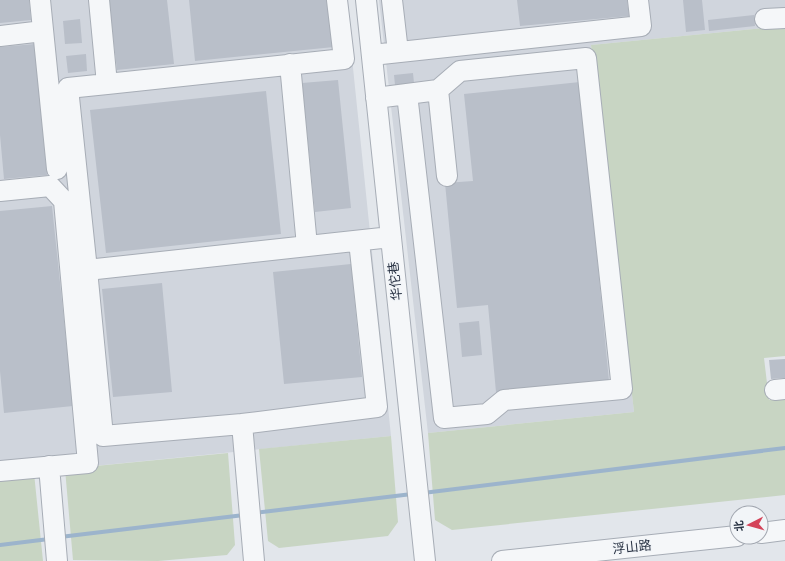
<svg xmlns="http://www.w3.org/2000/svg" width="785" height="561" viewBox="0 0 785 561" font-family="'DejaVu Sans','Noto Sans SC',sans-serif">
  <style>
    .built { fill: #d0d5dd }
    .green { fill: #c8d5c3 }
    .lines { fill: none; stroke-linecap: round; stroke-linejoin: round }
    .stream { stroke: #9cb4cc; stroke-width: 4 }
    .building { fill: #b9bfc9 }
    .minor-casing { stroke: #a7adb6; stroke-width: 22 }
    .minor { stroke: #f5f7f9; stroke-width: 20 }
    .labels { text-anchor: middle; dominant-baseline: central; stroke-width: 3; stroke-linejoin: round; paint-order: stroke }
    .street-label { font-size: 13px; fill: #293344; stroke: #f2f5f8 }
  </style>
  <rect width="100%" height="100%" fill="#e2e6eb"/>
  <path class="built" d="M0,0H346L391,436L94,466L0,478Z
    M379,0H785V26L591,45L634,412L428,433Z"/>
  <path class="green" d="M785,26V356L764,358L769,400L785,398V495L452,530L435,520L428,433L634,412L591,45Z
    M391,436L398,522L388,536L279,548L268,541L259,449Z
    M228,453L235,545L227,555L158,561L73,560L65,469Z
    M34,473L43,561H0V478Z"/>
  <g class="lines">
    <path class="stream" d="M423,493L785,448
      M254,513L412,494
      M60,537L244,515
      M0,545L49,539"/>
  </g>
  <path class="building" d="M0,0H29L31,20L0,23Z
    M109,0H167L174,64L117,70Z
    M189,0H329L334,47L195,61Z
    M517,0H627L629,16L520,26Z
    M683,0H702L705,30L686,32Z
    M754,15L755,26L709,31L708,20Z
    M80,19L82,43L65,44L63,21Z
    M35,44L47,175L4,179L0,135V47Z
    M86,54L87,71L68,73L66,56Z
    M413,73L414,83L395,85L394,75Z
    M338,80L351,208L315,212L302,83Z
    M580,82L609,381L496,392L488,305L457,308L445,183L473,181L464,94Z
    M266,91L281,234L106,253L90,110Z
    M52,206L73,406L4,413L0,371V211Z
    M351,264L362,377L284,384L273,272Z
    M162,283L172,392L113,397L102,289Z
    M479,321L482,355L462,357L459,323Z
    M785,359V378L771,379L769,360Z"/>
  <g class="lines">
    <g class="minor-casing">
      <path id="minor" d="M40,0L57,169
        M99,0L107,84L344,59L337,0
        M366,0L425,561
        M392,0L398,52
        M765,19L785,18
        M0,36L43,31
        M372,55L641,26L638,0
        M290,64L307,246
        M107,84L68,88L87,270L391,237
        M438,90L447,176
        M376,98L438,90L460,71L586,58L622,389L504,400L487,414L444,418L407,94
        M0,191L50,186L64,201L88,463L0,471
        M87,270L103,436L242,424L254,561
        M775,390L785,389
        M242,424L377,407L359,241
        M49,466L57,561
        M761,533L785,530
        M502,561L737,536"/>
    </g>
    <use href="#minor" class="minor"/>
  </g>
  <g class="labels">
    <g class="street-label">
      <text transform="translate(395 281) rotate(-96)">华佗巷</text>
      <text transform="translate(632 547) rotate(-6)">浮山路</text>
    </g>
  </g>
  <g transform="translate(749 525) rotate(264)"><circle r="19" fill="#f2f5f8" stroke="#a2a7b0"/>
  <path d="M0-3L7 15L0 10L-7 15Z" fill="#d44359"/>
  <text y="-6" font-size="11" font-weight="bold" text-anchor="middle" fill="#293344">北</text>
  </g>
</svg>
